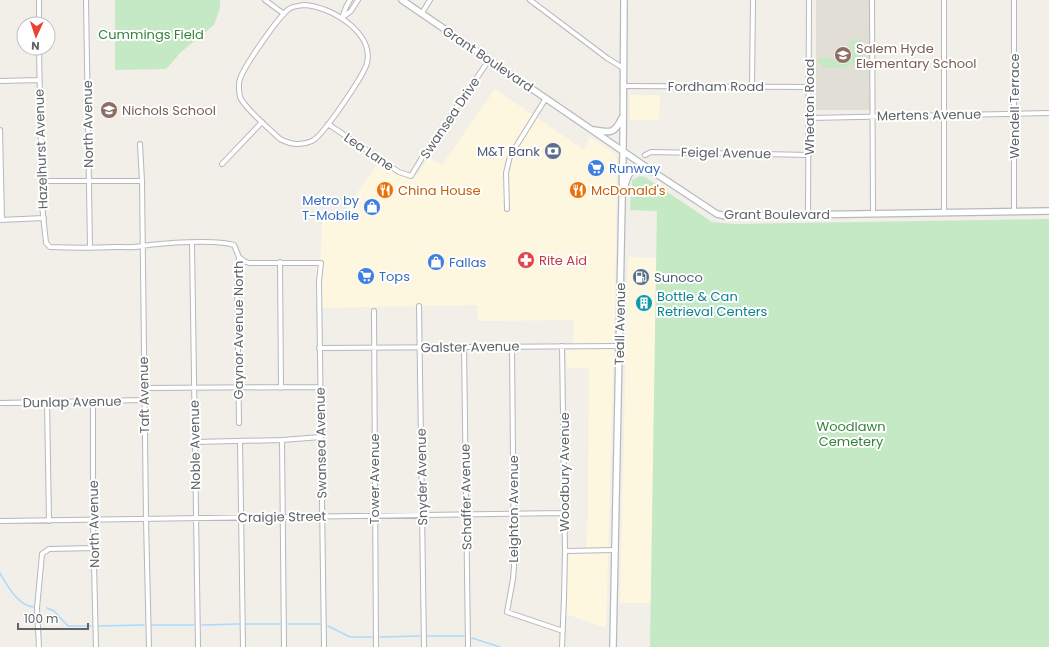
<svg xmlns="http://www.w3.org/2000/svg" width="1049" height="647" viewBox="0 0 1049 647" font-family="Poppins,sans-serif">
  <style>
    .commercial { fill: #fef7e0 }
    .education { fill: #e1ded6 }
    .green { fill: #c5e8c5 }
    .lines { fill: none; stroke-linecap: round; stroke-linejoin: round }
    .stream { stroke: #aadaff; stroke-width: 1.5 }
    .street-casing { stroke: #b5b8bc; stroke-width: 6 }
    .secondary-casing { stroke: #b6babf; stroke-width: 8 }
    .street { stroke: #fff; stroke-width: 4 }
    .secondary { stroke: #fff; stroke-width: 5.5 }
    .labels { text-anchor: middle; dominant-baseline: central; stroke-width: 4; stroke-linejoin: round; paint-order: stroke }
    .park-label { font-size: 13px; fill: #348238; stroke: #fff }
    .education-label { font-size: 13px; fill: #785e54; stroke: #fff; text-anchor: start }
    .street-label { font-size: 13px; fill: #5f6368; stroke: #fff }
    .service-label { font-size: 13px; fill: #4e5e75; stroke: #fff; text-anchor: end }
    .shop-label { font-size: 13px; fill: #366cbe; stroke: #fff; text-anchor: start }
    .food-label { font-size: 13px; fill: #c56008; stroke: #fff; text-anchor: start }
    .health-label { font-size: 13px; fill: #be3a42; stroke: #fff; text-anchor: start }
    .culture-label { font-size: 13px; fill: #0d838f; stroke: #fff; text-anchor: start }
  </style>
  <rect width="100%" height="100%" fill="#f1efe8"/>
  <path class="commercial" d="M495,89L584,150L590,137L615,153L617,159L615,304L606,628L566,614L569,547L586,548L588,514L589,368H567L566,350H573L574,320L478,321L477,305L317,308L316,270L321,256L322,216L342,215L383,156L405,171L418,175L428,157L442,165Z
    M630,95H660L659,120H630Z
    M628,257L656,258L651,603H620Z"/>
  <path class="education" d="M816,0H870V110H816Z"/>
  <path class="green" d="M115,0H220V8L214,25L181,52L168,67L165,69L115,70Z
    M850,39L862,40V66L847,65V68H822V63H818V58L849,59Z
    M640,176L645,177L712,222L734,224L1049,219V647H650L657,211L630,210L632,180Z"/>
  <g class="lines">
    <path class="stream" d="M0,573C7,585 18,606 34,607
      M47,608L54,611L68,626H91
      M246,624H280
      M288,624H320
      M152,625H194
      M202,625L239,624
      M99,626L144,625
      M328,626L350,637H372
      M427,636H464
      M380,637L420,636
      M472,638L500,647"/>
    <g class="street-casing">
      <path id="street" d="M39,0V24
        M86,0L90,248
        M265,0L284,14
        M350,0L346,7L342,18L351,11L358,0
        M530,0L607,58L623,68
        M872,0L873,214
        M944,0V213
        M1014,0V212
        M304,5C330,6 374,32 367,63C364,75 323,136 312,141C301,146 291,145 280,139C270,129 245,109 240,97C239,91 238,84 240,79C244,66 279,16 289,9C293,6 299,6 304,5Z
        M422,13L430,0
        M39,48L42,205L46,243L50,247C72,248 93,248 115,247C124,247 134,248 142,246C162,243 215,239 234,245L239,257L237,278L239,423
        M0,81L39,80
        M623,86L809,87
        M752,86L753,0
        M809,118L1049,113
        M328,124L399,172L411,176L423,156L489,60
        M0,130L2,220
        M140,144L142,181L146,520L149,647
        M645,155L651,152L809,155
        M222,164L262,122
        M42,181H142
        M507,209L506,173L510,156L546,98
        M808,215L809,0
        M0,220L44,218
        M192,243L198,647
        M239,257L244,261L249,263H321L319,281L324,647
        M280,262L281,388
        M419,306L424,647
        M374,311L376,647
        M464,346L468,647
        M512,346L514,567L513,579L507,612L563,631
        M319,348L620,346
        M144,388L320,387
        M93,401V521L96,647
        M47,402L49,521
        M0,403L144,400
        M282,440L284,647
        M240,441L243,647
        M195,442L282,440L321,437
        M0,521L563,513
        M565,551L616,550
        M39,647L37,608L42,554L49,549L94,548
        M562,647L564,598L565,551L562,346"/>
    </g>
    <g class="secondary-casing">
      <path id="secondary" d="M402,0L649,169L717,214L726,216L1049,211
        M594,130C611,133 614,134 622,118
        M625,185C629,171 632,167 647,169
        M613,647L623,152L624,0"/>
    </g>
    <use href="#street" class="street"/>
    <use href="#secondary" class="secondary"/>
  </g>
  <defs>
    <g id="school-disc" transform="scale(0.9)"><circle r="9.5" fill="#8d6e63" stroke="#fff"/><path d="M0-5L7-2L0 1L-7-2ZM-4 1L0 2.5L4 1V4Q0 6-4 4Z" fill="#fff"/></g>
    <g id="bank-disc" transform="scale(0.9)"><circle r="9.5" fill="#5c6f8a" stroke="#fff"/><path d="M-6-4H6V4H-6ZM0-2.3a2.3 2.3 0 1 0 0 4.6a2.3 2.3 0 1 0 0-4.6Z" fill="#fff"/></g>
    <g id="supermarket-disc" transform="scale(0.9)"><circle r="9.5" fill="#3f7fe0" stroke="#fff"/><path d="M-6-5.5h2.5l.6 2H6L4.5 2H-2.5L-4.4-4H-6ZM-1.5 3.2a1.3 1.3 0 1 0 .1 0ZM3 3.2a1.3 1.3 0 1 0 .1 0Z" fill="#fff"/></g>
    <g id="restaurant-disc" transform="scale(0.9)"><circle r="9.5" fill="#e8710a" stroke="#fff"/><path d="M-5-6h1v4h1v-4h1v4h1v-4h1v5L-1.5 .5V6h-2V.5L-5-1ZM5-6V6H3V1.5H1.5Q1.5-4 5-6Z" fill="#fff"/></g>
    <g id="shop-disc" transform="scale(0.9)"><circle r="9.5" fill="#3f7fe0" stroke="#fff"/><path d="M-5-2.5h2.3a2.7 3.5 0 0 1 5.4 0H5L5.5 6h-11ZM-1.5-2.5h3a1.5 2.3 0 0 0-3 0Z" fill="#fff"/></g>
    <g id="pharmacy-disc" transform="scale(0.9)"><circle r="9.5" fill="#e0444e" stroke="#fff"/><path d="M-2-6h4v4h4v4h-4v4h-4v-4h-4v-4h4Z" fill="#fff"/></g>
    <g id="fuel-disc" transform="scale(0.9)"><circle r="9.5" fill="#5c6f8a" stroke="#fff"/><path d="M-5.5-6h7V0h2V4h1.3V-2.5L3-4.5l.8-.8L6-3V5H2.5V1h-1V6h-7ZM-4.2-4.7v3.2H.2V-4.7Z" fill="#fff"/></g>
    <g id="building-disc" transform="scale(0.9)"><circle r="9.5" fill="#0f9aa8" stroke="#fff"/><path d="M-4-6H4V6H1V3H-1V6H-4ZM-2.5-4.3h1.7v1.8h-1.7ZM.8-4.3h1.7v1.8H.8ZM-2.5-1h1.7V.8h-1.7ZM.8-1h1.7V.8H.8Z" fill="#fff"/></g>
  </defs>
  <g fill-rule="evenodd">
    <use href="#school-disc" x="843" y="55"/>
    <use href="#school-disc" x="109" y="110"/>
    <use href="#bank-disc" x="553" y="151"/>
    <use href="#supermarket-disc" x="596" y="168"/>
    <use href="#restaurant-disc" x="385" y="190"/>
    <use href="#restaurant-disc" x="578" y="190"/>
    <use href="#shop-disc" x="372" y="207"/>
    <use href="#pharmacy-disc" x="526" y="260"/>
    <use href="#shop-disc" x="436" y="262"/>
    <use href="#supermarket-disc" x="366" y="276"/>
    <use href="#fuel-disc" x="641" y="277"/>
    <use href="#building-disc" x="644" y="303"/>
  </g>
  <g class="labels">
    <g class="park-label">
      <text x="151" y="34">Cummings Field</text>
      <text x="851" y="426">Woodlawn<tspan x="851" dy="15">Cemetery</tspan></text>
    </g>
    <g class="education-label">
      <text x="856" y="48">Salem Hyde<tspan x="856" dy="15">Elementary School</tspan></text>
      <text x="122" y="110">Nichols School</text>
    </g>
    <g class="street-label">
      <text transform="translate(488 59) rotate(34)">Grant Boulevard</text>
      <text x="716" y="86">Fordham Road</text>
      <text transform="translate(1014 106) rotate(-90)">Wendell Terrace</text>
      <text transform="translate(809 107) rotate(-90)">Wheaton Road</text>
      <text transform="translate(929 115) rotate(-1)">Mertens Avenue</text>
      <text transform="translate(450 118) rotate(-56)">Swansea Drive</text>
      <text transform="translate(88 124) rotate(-91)">North Avenue</text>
      <text transform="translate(41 149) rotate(-92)">Hazelhurst Avenue</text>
      <text transform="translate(369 152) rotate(34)">Lea Lane</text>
      <text transform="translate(726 153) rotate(1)">Feigel Avenue</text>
      <text x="777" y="214">Grant Boulevard</text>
      <text transform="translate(620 324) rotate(-89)">Teall Avenue</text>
      <text transform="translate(238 330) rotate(-90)">Gaynor Avenue North</text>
      <text transform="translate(470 347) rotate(-1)">Galster Avenue</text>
      <text transform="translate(144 395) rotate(-91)">Taft Avenue</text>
      <text transform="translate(72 402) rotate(-1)">Dunlap Avenue</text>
      <text transform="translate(321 443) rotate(-91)">Swansea Avenue</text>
      <text transform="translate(195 445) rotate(-91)">Noble Avenue</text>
      <text transform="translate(564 472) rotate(-90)">Woodbury Avenue</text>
      <text transform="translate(422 477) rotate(-91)">Snyder Avenue</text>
      <text transform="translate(374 479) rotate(-90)">Tower Avenue</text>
      <text transform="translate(466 497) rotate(-91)">Schaffer Avenue</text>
      <text transform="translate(513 509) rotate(-90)">Leighton Avenue</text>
      <text transform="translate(282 517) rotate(-1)">Craigie Street</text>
      <text transform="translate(94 524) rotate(-91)">North Avenue</text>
    </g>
    <g class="service-label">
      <text x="540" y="151">M&amp;T Bank</text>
      <text x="654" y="277" text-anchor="start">Sunoco</text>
    </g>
    <g class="shop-label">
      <text x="609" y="168">Runway</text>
      <text x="359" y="200" text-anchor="end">Metro by<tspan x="359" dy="15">T-Mobile</tspan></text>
      <text x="449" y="262">Fallas</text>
      <text x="379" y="276">Tops</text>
    </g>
    <g class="food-label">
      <text x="398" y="190">China House</text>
      <text x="591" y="190">McDonald's</text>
    </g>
    <g class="health-label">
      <text x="539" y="260">Rite Aid</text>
    </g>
    <g class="culture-label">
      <text x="657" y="296">Bottle &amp; Can<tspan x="657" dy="15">Retrieval Centers</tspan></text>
    </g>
  </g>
  <g transform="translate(36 36) rotate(183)"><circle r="19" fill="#ffffff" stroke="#bfc1c3"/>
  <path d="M0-3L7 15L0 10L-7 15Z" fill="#ea4335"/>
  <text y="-6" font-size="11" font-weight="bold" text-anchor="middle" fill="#5f6368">N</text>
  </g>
  <path d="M18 623v6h70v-6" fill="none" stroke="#5f6368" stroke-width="2"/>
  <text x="24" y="623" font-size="12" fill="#5f6368" stroke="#ffffff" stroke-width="3" paint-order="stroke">100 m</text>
</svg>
